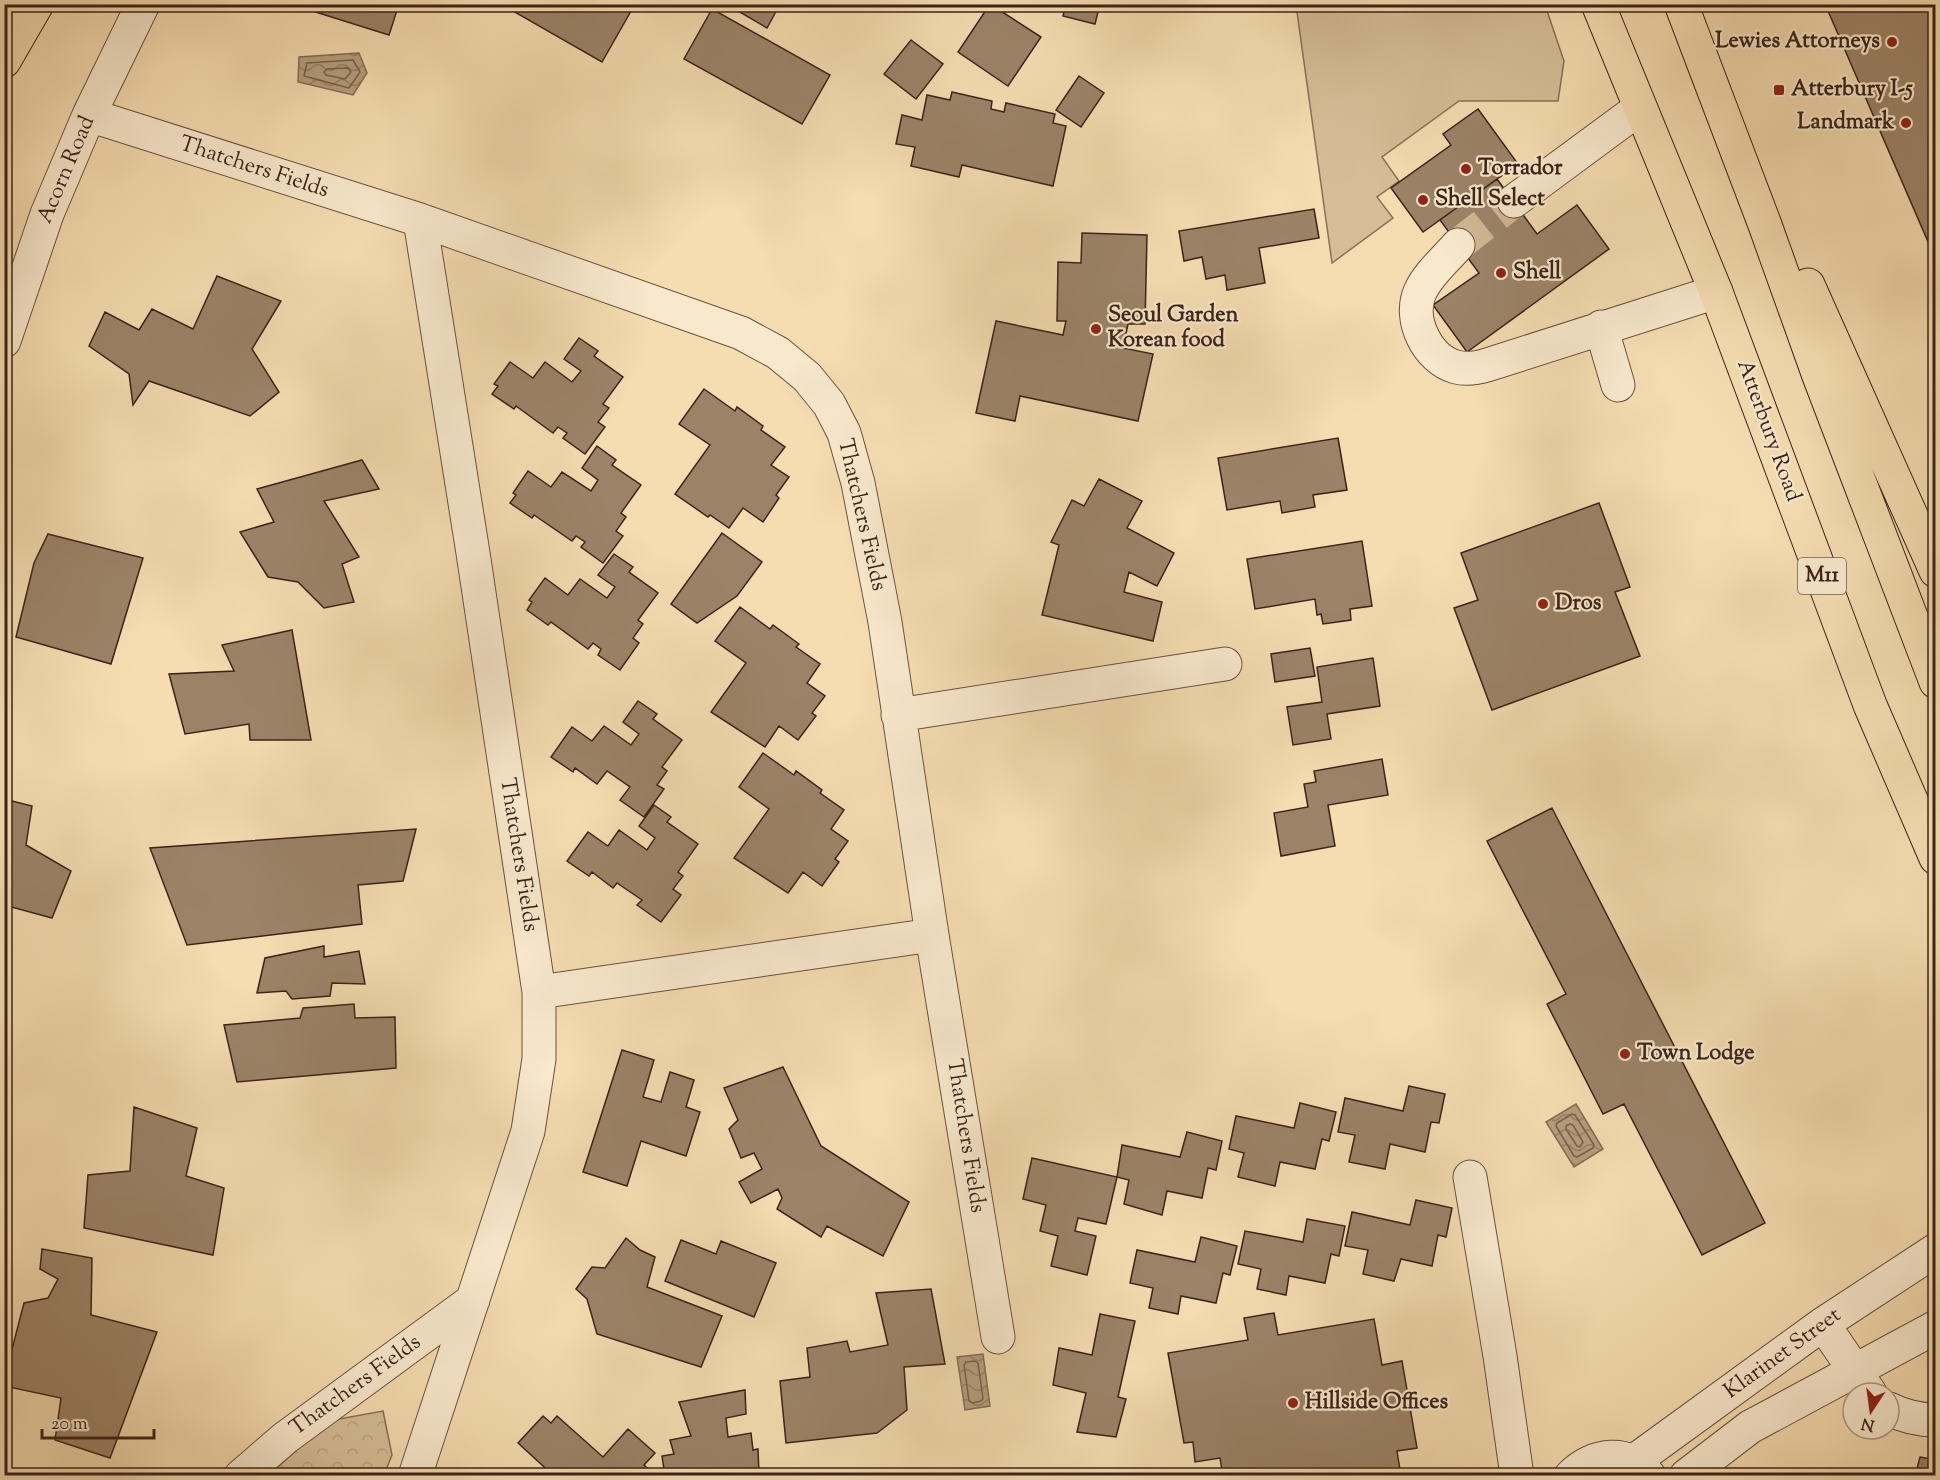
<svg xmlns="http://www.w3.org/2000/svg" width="1940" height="1480" viewBox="0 0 1940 1480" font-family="'Sorts Mill Goudy',serif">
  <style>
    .grass { fill: #d6bd97; stroke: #897058; stroke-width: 1.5 }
    .park { fill: url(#park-crowns); stroke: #897058; stroke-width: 1.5 }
    .water { fill: url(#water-waves); stroke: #856c55; stroke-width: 1.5 }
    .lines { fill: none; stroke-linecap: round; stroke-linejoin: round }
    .shore { stroke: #79604b; stroke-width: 1.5 }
    .building { fill: #9c8368; stroke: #3c2319; stroke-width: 1.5 }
    .minor-tunnel { stroke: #d0b793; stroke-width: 33; stroke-dasharray: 33 16; stroke-linecap: butt }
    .minor-casing { stroke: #6a513f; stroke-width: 35 }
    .major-casing { stroke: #3c2319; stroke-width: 35 }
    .highway-casing { stroke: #3c2319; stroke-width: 35 }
    .minor { stroke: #f8e8cc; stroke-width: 33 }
    .major { stroke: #f5dcb1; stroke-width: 33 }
    .highway { stroke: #f5dcb1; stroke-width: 33 }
    .poi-dot { fill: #8f2418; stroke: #f8e8cc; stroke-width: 2 }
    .labels { text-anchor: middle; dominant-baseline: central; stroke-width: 4.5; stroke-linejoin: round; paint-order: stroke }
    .shield { fill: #f8e8cc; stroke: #745e4f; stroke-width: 1.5 }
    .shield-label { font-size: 21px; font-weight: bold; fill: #3c2319 }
    .poi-label { font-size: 22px; font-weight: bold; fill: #3c2319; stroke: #f8e8cc; text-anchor: start }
    .street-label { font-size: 22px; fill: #3c2319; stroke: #f8e8cc }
  </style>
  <defs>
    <pattern id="park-crowns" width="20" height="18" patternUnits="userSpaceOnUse" patternTransform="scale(1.5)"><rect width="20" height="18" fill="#d6bd97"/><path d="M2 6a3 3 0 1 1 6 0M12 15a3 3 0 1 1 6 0" fill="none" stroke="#b9a282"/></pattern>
    <pattern id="water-waves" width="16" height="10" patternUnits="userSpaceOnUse" patternTransform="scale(1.5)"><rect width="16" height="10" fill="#b69d7d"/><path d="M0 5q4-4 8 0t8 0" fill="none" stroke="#958066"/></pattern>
  </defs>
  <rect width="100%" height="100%" fill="#f5dcb1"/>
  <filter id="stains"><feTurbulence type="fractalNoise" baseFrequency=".00333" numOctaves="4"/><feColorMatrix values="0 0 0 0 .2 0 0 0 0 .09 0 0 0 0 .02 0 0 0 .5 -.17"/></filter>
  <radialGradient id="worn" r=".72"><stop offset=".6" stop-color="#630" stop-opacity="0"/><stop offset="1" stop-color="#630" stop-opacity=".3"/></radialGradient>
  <path class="grass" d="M1296,5H1545L1564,61L1558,101H1459L1382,157L1399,181L1377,197L1393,218L1332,263Z"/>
  <path class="park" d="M383,1411L392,1455L384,1475L268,1476L328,1421Z"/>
  <path class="water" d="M359,53L367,73L353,95L298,82L299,57Z
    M1576,1104L1603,1149L1574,1167L1546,1122Z
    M983,1354L990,1406L965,1410L957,1357Z"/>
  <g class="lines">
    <path class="shore" d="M353,60L360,72L349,88L304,76L307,63Z
      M348,68L351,72L345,79L326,75L324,72L327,69Z
      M1572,1114L1575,1115L1594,1145L1593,1148L1577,1157L1574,1156L1556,1126L1557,1123Z
      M1570,1124L1573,1125L1583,1142L1580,1147L1577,1146L1566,1129V1126Z
      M975,1361L978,1363L983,1399L981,1401L972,1403L969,1401L964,1365L966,1362Z"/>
  </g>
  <path class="building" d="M290,4H399L389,35Z
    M501,4H635L602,62Z
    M726,4H780L767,28Z
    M990,4L1041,37L1008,86L958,52Z
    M1066,4H1100L1095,24L1063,16Z
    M1825,4H1936V241L1929,244Z
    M712,9L830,75L802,124L684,59Z
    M911,40L943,64L916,99L884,74Z
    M1079,76L1104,93L1081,127L1056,110Z
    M952,92L992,101L991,109L1004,112L1006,103L1055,114L1053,123L1066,126L1053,186L962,165L959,177L911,166L915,147L896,144L902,115L922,120L927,95L950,100Z
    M1478,109L1518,164L1423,232L1391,188L1451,145L1443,134Z
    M1497,179L1537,234L1577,205L1609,249L1467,352L1433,305L1479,273L1440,220Z
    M1314,209L1319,238L1259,248L1265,283L1227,290L1225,275L1206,279L1202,257L1184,261L1179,231Z
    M1082,233L1147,235L1145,324H1128L1123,348L1153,354L1138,421L1020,396L1015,421L976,413L996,321L1063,335L1066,321H1057L1058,262L1081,263Z
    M217,276L281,301L252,349L279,392L250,416L149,381L133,405L129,374L89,346L105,312L139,330L152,309L193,329Z
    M579,338L598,351L594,356L623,377L603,404L609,408L598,422L605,427L585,454L563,438L567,433L558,427L553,433L516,406L514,409L492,394L498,386L494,384L510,362L533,378L545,362L572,382L581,371L564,359Z
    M704,389L735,411L737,407L763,426L761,430L785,447L771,465L789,477L776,495L779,498L763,522L743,508L729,528L710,515L708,517L675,494L710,445L679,424Z
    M1338,438L1347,490L1313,495L1315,507L1282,513L1280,501L1227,510L1218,458Z
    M597,446L616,460L612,465L641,485L621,513L626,517L616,531L623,536L603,563L581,547L585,542L576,536L572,541L534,515L532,518L510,503L516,495L513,493L528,471L551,487L562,472L591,491L598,480L582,468Z
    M362,460L379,489L324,501L359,557L342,564L354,602L324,608L298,582L268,577L240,532L274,522L257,489Z
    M1099,479L1142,501L1127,528L1174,553L1157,586L1129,572L1124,592L1162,602L1153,641L1042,615L1059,545L1051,542L1072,500L1084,506Z
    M1599,503L1630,587L1615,592L1640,656L1492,710L1454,608L1478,600L1461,553Z
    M722,533L762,562L737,596L697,623L671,604Z
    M48,534L143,558L111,664L16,637L34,563Z
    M1362,541L1372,606L1350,609L1351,620L1323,624L1321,614L1317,615L1315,599L1255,609L1247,559Z
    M614,554L633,567L629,572L658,593L638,620L643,624L633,638L639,643L620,670L598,655L601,649L593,643L588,649L551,622L548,625L527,610L532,602L529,600L545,578L568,595L580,579L607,598L615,587L598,575Z
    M740,607L770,629L773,625L799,644L796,647L820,664L807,683L825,696L812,713L816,716L798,740L779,726L765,747L711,712L746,663L715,641Z
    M292,630L311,740H250L249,724L185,734L169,674L234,671L222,645Z
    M1310,648L1315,676L1275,682L1271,654Z
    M1373,658L1380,706L1327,714L1331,739L1293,745L1287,707L1322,702L1317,667Z
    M638,701L657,714L653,719L682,740L662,767L667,771L657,785L664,789L644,817L620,800L630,787L607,771L597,784L575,768L573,772L551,757L572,727L592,741L604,726L631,745L639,734L623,722Z
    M763,753L794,775L796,771L822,790L820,793L844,810L831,829L848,841L835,859L839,862L822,886L803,872L788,893L734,858L769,809L739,787Z
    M1382,759L1388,795L1328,805L1335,846L1281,856L1274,813L1308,807L1304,784L1316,782L1314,771Z
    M4,799L32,806L26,845L71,871L52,918L4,905Z
    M654,805L671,817L667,822L698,844L678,872L683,876L673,889L681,895L661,922L637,905L642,900L617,883L613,888L592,872L589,876L567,861L588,832L608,846L619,830L647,850L655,838L639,826Z
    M1552,808L1765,1223L1702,1255L1624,1104L1603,1114L1547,1004L1566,994L1487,841Z
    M416,829L403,881L358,885L362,924L187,945L150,848Z
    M324,946V957L359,951L365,984L332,983L330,996L292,999L286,991L257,993L265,958Z
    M354,1004L355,1018L395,1017L396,1068L237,1082L224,1025L300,1018L303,1008Z
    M622,1050L654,1060L643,1097L661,1102L670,1072L694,1080L686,1107L700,1112L686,1156L641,1141L627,1186L583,1172Z
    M783,1067L821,1146L909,1202L883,1256L827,1226L821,1237L777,1209L782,1198L778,1189L751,1203L739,1182L762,1169L754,1153L741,1158L729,1129L738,1120L724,1088Z
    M1409,1086L1445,1094L1439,1123L1431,1122L1425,1152L1390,1144L1385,1169L1349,1162L1355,1135L1338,1132L1345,1098L1403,1111Z
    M1300,1103L1336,1112L1329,1141L1322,1139L1315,1169L1280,1162L1275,1186L1238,1177L1244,1153L1229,1149L1236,1116L1294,1128Z
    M134,1107L197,1128L186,1176L224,1188L213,1255L84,1228L88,1175L130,1171Z
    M1187,1132L1222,1141L1216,1170L1208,1168L1202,1198L1167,1191L1162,1215L1124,1204L1129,1180L1117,1177L1122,1145L1180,1157Z
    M1032,1158L1117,1177L1106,1224L1078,1218L1075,1231L1096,1236L1087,1275L1051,1266L1058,1236L1040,1231L1046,1205L1023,1199Z
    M1416,1200L1452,1208L1446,1237L1438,1235L1432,1266L1401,1259L1394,1281L1363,1274L1368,1250L1345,1246L1352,1212L1410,1225Z
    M1307,1219L1345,1226L1339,1256L1331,1254L1325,1283L1289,1276L1286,1295L1257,1289L1261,1269L1238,1264L1245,1231L1303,1242Z
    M1201,1237L1237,1246L1230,1275L1223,1273L1216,1303L1181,1296L1178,1314L1149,1308L1153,1288L1130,1283L1137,1250L1195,1262Z
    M626,1238L640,1250L655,1257L647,1287L722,1316L701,1367L597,1334L587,1299L576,1289L592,1267L605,1268Z
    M681,1240L716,1254L721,1241L776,1263L754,1317L665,1281Z
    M42,1249L92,1258L91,1315L157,1332L110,1458L55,1440L61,1398L4,1386V1380L24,1303L48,1298L58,1279L40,1269Z
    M931,1289L945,1364L904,1367L907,1410L877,1433L786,1443L780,1381L810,1377L807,1348L847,1341L850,1352L888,1345L876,1293Z
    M1274,1313L1278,1335L1374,1319L1382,1365L1402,1361L1417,1448L1397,1451L1401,1476H1223L1220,1458L1195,1462L1193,1442L1184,1443L1168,1353L1248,1340L1244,1318Z
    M1100,1314L1135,1321L1118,1397L1126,1399L1116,1437L1077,1432L1086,1393L1053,1385L1059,1348L1092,1355Z
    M745,1390L746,1414L726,1418L728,1437L751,1433L753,1450L758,1449L759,1474L665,1476L662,1456L674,1454L670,1440L691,1436L679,1402Z
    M543,1416L551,1423L557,1416L603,1457L628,1429L655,1453L644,1465L656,1476H554L518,1443Z
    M1920,1457L1936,1460V1476H1915Z
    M886,1470L887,1476H851Z"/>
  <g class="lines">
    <path class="minor-tunnel" d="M1458,245L1514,201"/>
    <g class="minor-casing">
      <path id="minor" d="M89,115L420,220L741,333L778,353L807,377L829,404L844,433L858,483L885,622L932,935L998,1337
        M1514,201L1640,108
        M1458,245C1446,259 1428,274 1420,292C1408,319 1427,359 1456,367C1467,370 1477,368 1487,365L1716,292
        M1601,327L1618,385
        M4,341L47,214L89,115L143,4
        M898,715L1225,664
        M539,992L932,935
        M1470,1177L1500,1356L1517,1476
        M1823,1324L1870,1393
        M1889,1409C1905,1417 1918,1420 1936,1420
        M1633,1462L1823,1324L1936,1250
        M241,1476L285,1438L473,1300
        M415,1476L528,1131L539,1059V992L473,553L420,220
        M1571,1476C1592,1454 1629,1448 1649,1476
        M1686,1476L1750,1427L1936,1327"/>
    </g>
    <g class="major-casing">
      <path id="major" d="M1598,4L1716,292L1870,705L1936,858
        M1681,4L1765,225L1819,376L1936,682
        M1808,285L1936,571"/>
    </g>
    <g class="highway-casing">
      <path id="highway" d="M4,61L37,4"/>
    </g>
    <use href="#minor" class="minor"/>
    <use href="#major" class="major"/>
    <use href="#highway" class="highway"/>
  </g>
  <g class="poi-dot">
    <circle cx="1892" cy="42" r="6"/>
    <rect x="1773" y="84" width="12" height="12" rx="3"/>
    <circle cx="1906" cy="123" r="6"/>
    <circle cx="1466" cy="169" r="6"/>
    <circle cx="1423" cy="200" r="6"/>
    <circle cx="1501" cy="273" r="6"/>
    <circle cx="1096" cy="329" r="6"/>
    <circle cx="1543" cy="604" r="6"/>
    <circle cx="1625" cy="1054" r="6"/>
    <circle cx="1293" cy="1403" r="6"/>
  </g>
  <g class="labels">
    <rect class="shield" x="1798" y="558" width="48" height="36" rx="4.5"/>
    <g class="shield-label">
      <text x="1822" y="576">M11</text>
    </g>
    <g class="poi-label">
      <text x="1880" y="42" text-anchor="end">Lewies Attorneys</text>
      <text x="1791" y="90">Atterbury I-5</text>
      <text x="1894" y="123" text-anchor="end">Landmark</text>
      <text x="1478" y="169">Torrador</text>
      <text x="1435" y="200">Shell Select</text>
      <text x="1513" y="273">Shell</text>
      <text x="1108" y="316">Seoul Garden<tspan x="1108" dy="25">Korean food</tspan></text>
      <text x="1555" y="604">Dros</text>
      <text x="1637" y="1054">Town Lodge</text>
      <text x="1305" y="1403">Hillside Offices</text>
    </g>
    <g class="street-label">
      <text transform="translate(254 168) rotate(18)">Thatchers Fields</text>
      <text transform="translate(67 170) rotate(-67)">Acorn Road</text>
      <text transform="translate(1768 431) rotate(70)">Atterbury Road</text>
      <text transform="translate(861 515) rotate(77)">Thatchers Fields</text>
      <text transform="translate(518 855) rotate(81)">Thatchers Fields</text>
      <text transform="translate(965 1136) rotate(81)">Thatchers Fields</text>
      <text transform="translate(1783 1354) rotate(-36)">Klarinet Street</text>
      <text transform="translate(356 1386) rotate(-36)">Thatchers Fields</text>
    </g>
  </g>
  <rect width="1940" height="1480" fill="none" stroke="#f5dcb1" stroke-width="24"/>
  <rect x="6" y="6" width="1928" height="1468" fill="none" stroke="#3c2319" stroke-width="3"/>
  <rect x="12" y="12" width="1916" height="1456" fill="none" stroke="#3c2319" stroke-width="1.5"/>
  <g transform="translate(1871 1411) rotate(193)"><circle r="28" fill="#f8e8cc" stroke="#ad9984" stroke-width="1.5"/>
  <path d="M0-4.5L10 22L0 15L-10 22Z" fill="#8f2418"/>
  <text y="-9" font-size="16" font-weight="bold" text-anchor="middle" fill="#3c2319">N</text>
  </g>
  <path d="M42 1429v9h112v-9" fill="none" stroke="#3c2319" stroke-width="3"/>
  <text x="51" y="1429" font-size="18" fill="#3c2319" stroke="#f8e8cc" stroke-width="4.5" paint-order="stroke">20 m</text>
  <rect width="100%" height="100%" filter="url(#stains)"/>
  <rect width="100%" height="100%" fill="url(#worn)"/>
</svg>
